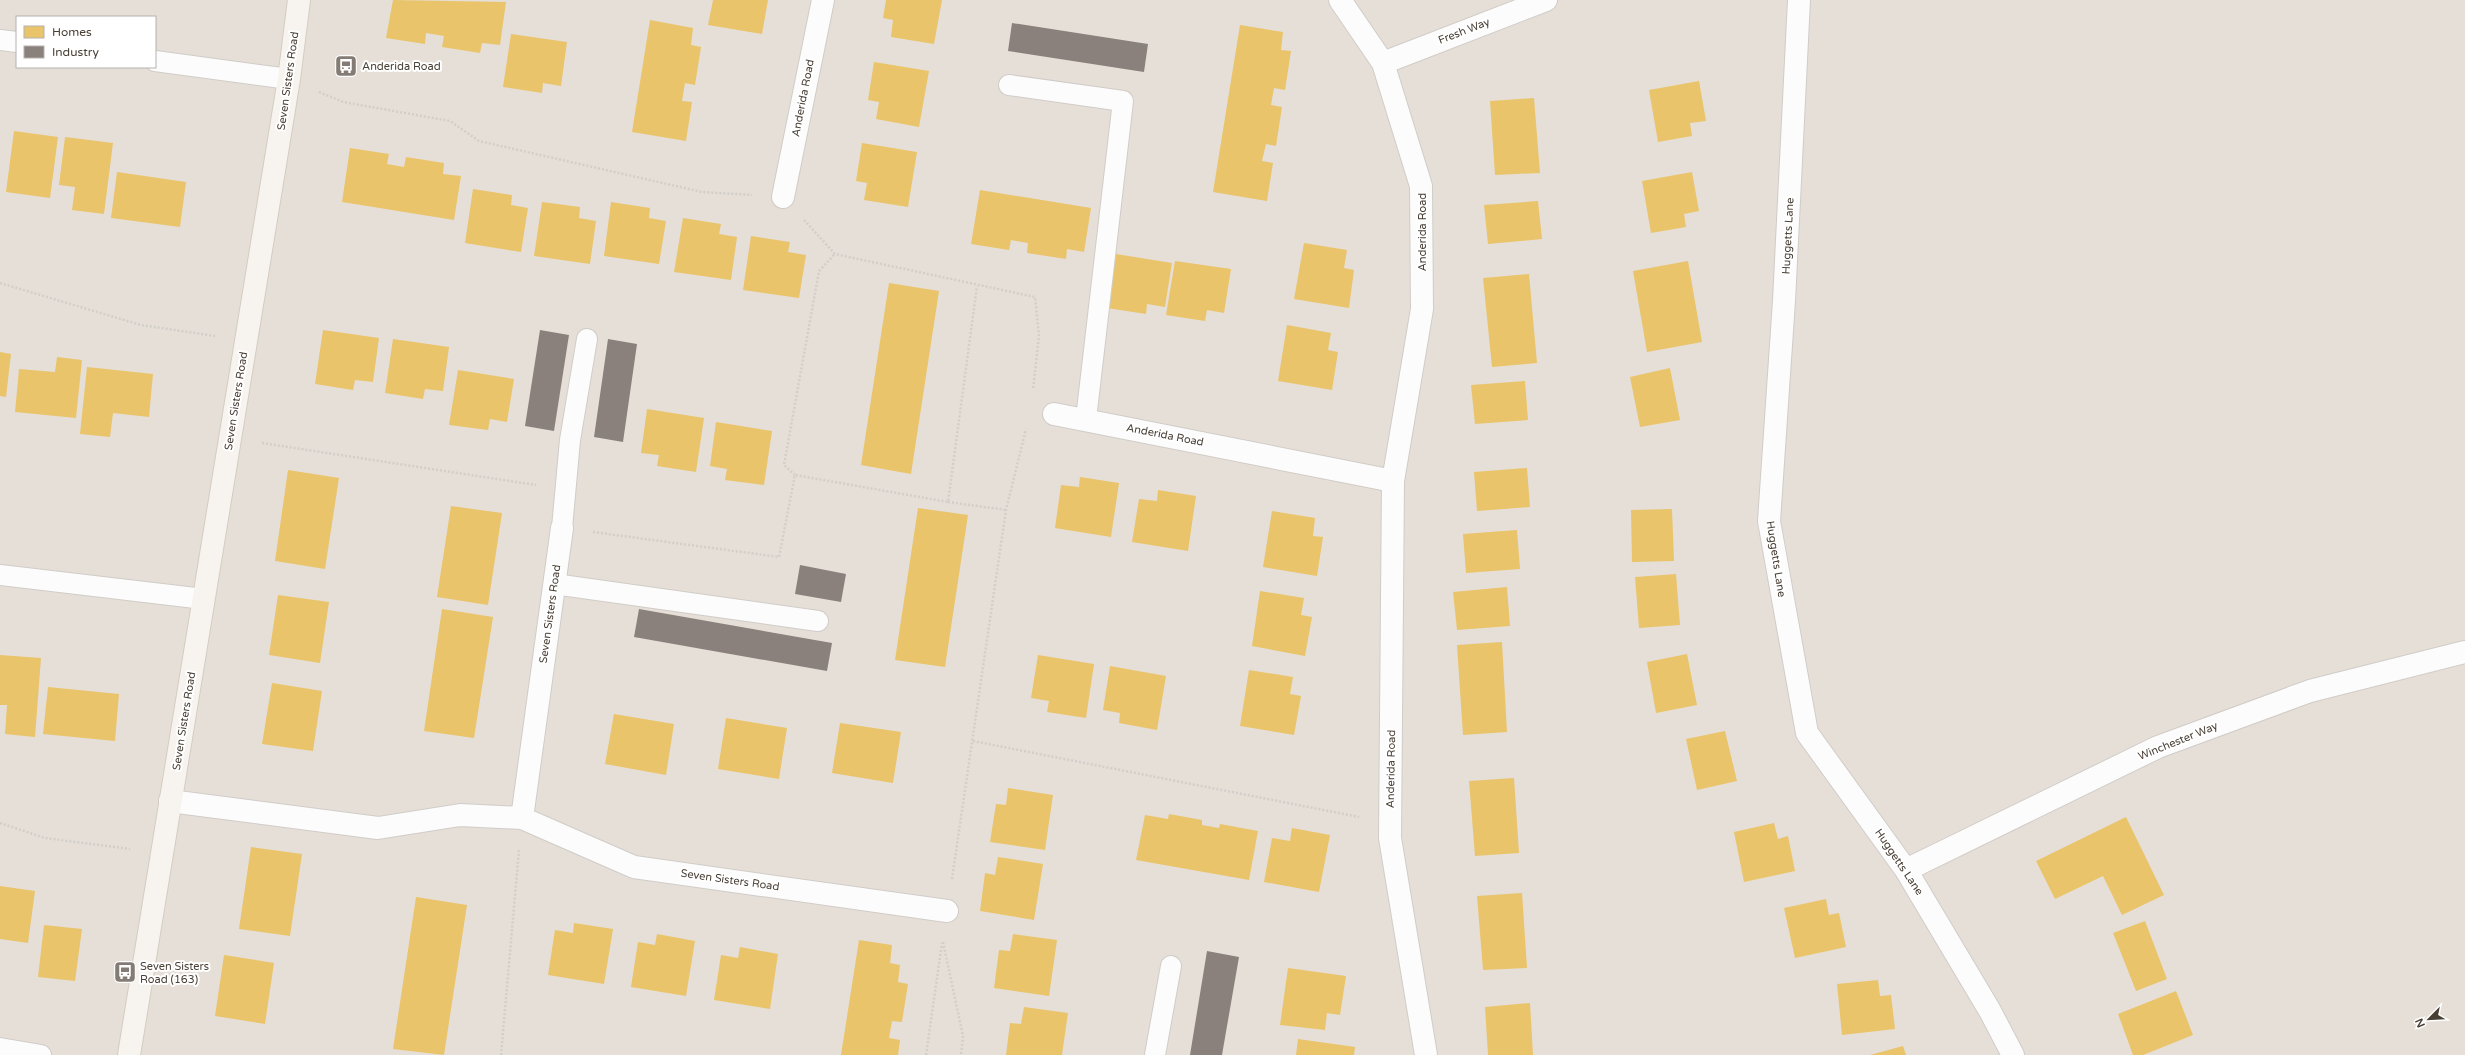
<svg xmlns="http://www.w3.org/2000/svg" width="2465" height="1055" viewBox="0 0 2465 1055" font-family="'Varela Round',sans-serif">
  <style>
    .residential { fill: #e6dfd7; fill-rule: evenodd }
    .homes { fill: #e9c46a }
    .industry { fill: #8a817c }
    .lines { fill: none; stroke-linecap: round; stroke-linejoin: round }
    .lane-casing { stroke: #d0ccc8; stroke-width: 22 }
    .street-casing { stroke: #d0ccc8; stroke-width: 24 }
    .secondary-casing { stroke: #d3ccc2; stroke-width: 24 }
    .path { stroke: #d2ceca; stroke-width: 2.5; stroke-dasharray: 2 2; stroke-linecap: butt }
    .lane { stroke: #fdfcfc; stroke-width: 20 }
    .street { stroke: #fdfcfc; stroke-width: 22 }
    .secondary { stroke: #f7f4ef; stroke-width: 22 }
    .labels { text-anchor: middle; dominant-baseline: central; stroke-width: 4; stroke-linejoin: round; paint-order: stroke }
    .street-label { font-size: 11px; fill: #483f35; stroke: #fff }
    .poi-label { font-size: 11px; fill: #483f35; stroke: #fff; text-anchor: start }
  </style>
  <rect width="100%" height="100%" fill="#f2eeea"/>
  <path class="residential" d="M0,0H2465V1055H0ZM17,17H155V67H17Z"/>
  <path class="homes" d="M393,0L506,2L500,45L482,43L480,53L442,47L444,36L426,33L425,44L386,38Z
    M713,0H768L762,34L708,25Z
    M886,0H942L934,44L891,37L893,20L883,18Z
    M650,20L693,28L691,45L701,47L695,85L685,83L682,101L692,102L686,141L632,132Z
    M1240,25L1283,32L1281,50L1291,51L1285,90L1274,88L1271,105L1282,107L1276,146L1266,144L1262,161L1273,163L1267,201L1213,192Z
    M511,34L567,42L561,86L543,83L542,93L503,87Z
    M874,62L929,71L919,127L876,119L879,102L868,100Z
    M1699,81L1706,121L1690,123L1692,136L1658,142L1649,90Z
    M1534,98L1540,173L1495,175L1490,101Z
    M14,131L58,137L50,198L6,192Z
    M65,137L113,143L104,214L72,210L75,187L59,185Z
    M862,143L917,152L908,207L864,200L867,183L856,181Z
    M350,148L389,154L387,164L404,167L406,157L444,163L443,174L461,176L454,220L342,202Z
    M117,172L186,182L180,227L111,218Z
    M1692,172L1699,211L1684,214L1686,227L1651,233L1642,181Z
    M473,189L512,195L511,205L528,208L521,252L465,243Z
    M980,190L1091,208L1084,252L1067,249L1066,259L1027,253L1028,243L1011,240L1009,250L971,244Z
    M1538,201L1542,239L1488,244L1484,205Z
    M542,202L580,207L579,218L596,221L590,264L534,256Z
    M611,202L650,208L649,218L666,221L659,264L604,256Z
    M683,218L721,224L719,234L737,237L731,280L674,272Z
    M751,236L790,242L788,252L806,255L799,298L743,290Z
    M1304,243L1347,250L1344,268L1354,270L1349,308L1294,299Z
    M1116,254L1172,263L1165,307L1147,304L1146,314L1107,308Z
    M1175,261L1231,269L1224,313L1207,310L1205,321L1166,315Z
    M1688,261L1702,342L1647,352L1633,271Z
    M1529,274L1537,363L1492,367L1483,278Z
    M889,283L939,291L911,474L861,465Z
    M1287,325L1331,333L1328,350L1338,352L1332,390L1278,381Z
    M323,330L379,338L373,382L355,380L353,390L315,384Z
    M393,339L449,347L443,391L425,389L423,399L385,393Z
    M0,352L11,354L6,397L0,396Z
    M57,357L82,360L76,418L15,412L19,369L55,372Z
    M87,367L153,374L149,417L113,413L110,437L80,434Z
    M1670,368L1680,420L1640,427L1630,377Z
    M458,370L514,379L507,422L490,419L488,430L449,425Z
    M1525,381L1528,420L1475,424L1471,385Z
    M647,409L704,418L696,472L657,466L659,455L641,453Z
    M716,422L772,431L764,485L725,480L727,469L710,466Z
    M1527,468L1530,507L1477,511L1474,472Z
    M288,470L339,478L325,569L275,561Z
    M1080,477L1119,483L1111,537L1055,528L1061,485L1079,487Z
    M1158,490L1196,496L1188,551L1132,542L1139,499L1157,501Z
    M451,506L502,513L488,605L437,597Z
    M918,508L968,515L945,667L895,660Z
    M1672,509L1674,561L1632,562L1631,510Z
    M1272,511L1315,518L1313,536L1323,537L1317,576L1263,567Z
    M1517,530L1520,569L1466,573L1463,534Z
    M1676,574L1680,625L1639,628L1635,577Z
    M1507,587L1510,626L1457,630L1453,592Z
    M1260,591L1304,598L1301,615L1312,617L1305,656L1252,646Z
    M278,595L329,602L320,663L269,655Z
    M442,609L493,617L474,738L424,731Z
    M1502,642L1507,732L1463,735L1457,645Z
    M1687,654L1697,705L1656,713L1647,662Z
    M0,655L41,658L35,737L5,734L7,705H0Z
    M1038,655L1094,664L1086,718L1047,712L1049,701L1031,698Z
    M1110,666L1166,676L1157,730L1119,723L1120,713L1103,710Z
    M1249,670L1293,677L1290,694L1301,696L1294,735L1240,726Z
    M272,683L322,691L313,751L262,744Z
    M48,687L119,694L115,741L43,734Z
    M614,714L674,724L666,775L605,764Z
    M726,718L787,728L779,779L718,769Z
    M840,723L901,732L893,783L832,773Z
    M1725,731L1737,781L1697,790L1686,739Z
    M1514,778L1519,853L1475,856L1469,781Z
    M1008,788L1053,795L1045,850L990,842L996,804L1006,805Z
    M1169,814L1202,820V825L1219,828L1220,824L1258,831L1249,880L1136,860L1145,815L1168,819Z
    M2126,817L2164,895L2122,915L2103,876L2055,899L2036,861Z
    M1774,823L1778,839L1788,836L1795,871L1744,882L1734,832Z
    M1292,828L1330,835L1319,892L1264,882L1272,838L1290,841Z
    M251,847L302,854L290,936L239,929Z
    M998,857L1043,864L1034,920L980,911L985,873L995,875Z
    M0,886L35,891L28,943L0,939Z
    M1522,893L1527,968L1483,970L1477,896Z
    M416,897L467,905L444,1055L393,1049Z
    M1826,899L1829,915L1839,913L1846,947L1795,958L1784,908Z
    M2145,921L2167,979L2136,991L2113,933Z
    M574,923L613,929L604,984L548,975L555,930L573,933Z
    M44,925L82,929L75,981L38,977Z
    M657,934L695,941L686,996L631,987L638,942L655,945Z
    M1013,934L1057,940L1049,996L994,988L999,950L1010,951Z
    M859,940L892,945L890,963L900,965L898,982L908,984L902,1022L892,1021L889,1038L900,1040L898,1055H841Z
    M740,947L778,954L770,1009L714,1000L721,955L738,958Z
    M224,955L274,963L265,1024L215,1016Z
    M1288,968L1346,976L1340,1015L1327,1013L1325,1030L1280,1025Z
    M1878,980L1880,996L1891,995L1895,1029L1842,1035L1837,984Z
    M2176,991L2193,1035L2143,1055H2133L2118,1014Z
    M1530,1003L1533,1055H1488L1485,1007Z
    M1024,1007L1068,1013L1062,1055H1006L1010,1023L1021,1024Z
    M1298,1039L1355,1047L1354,1055H1296Z
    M1903,1046L1906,1055H1870Z"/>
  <path class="industry" d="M1012,23L1148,44L1144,72L1008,51Z
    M540,330L569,335L554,431L525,426Z
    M608,339L637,344L623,442L594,437Z
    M800,565L846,574L841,602L795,594Z
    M639,609L832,643L827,671L634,637Z
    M1207,951L1239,957L1222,1055H1190Z"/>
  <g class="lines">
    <g class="lane-casing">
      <path id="lane" d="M0,40L17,42
        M155,61L289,79
        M1009,85L1123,101L1086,419
        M562,528L570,440L587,339
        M0,575L204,599
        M554,584L818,621
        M0,1048L41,1055
        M1155,1055L1171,966"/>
    </g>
    <g class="street-casing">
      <path id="street" d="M1340,0L1383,63L1421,186L1422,309L1393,481L1390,838L1426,1055
        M1799,0L1784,301L1769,521L1807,733L1906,870L1990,1011L2013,1055
        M1383,63L1546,0
        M783,197L823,0
        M1054,414L1393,481
        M170,801L378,828L460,815L522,818L634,867L947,911
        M522,818L562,528
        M1906,870L2158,747L2310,691L2465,652"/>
    </g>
    <g class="secondary-casing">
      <path id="secondary" d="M129,1055L289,79L299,0"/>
    </g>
    <path class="path" d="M319,92L343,102L450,121L479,141L702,192L752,195
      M804,220L835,254L1035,297L1039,335L1033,390
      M0,283L141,325L215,336
      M262,443L536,485
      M795,475L784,465L819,271L835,254
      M948,502L1006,510
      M593,532L779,557L795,475L948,502L977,286
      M973,741L1359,817
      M0,823L45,838L130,849
      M952,879L1006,510L1026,429
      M943,942L963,1036L961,1055
      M501,1055L519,850
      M926,1055L942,943"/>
    <use href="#lane" class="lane"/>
    <use href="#street" class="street"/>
    <use href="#secondary" class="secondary"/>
  </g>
  <defs>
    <g id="bus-square" transform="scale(1.15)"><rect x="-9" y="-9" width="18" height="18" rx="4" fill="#847c74" stroke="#fff"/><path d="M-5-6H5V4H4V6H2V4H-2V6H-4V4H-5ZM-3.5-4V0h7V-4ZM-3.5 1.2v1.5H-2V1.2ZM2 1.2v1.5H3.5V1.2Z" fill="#fff"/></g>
  </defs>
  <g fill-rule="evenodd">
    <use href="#bus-square" x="346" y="66"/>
    <use href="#bus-square" x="125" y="972"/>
  </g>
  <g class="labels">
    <g class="street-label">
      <text transform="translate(1464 31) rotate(-21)">Fresh Way</text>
      <text transform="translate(288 81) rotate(-82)">Seven Sisters Road</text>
      <text transform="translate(803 98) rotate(-79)">Anderida Road</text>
      <text transform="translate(1422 232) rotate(-90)">Anderida Road</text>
      <text transform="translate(1788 236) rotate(-87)">Huggetts Lane</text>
      <text transform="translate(236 401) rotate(-81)">Seven Sisters Road</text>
      <text transform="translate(1165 435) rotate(11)">Anderida Road</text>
      <text transform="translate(1776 559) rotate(81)">Huggetts Lane</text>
      <text transform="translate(550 614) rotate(-82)">Seven Sisters Road</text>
      <text transform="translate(184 721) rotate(-81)">Seven Sisters Road</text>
      <text transform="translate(2178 741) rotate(-22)">Winchester Way</text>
      <text transform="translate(1391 769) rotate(-89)">Anderida Road</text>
      <text transform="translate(1899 862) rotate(56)">Huggetts Lane</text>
      <text transform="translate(730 880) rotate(8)">Seven Sisters Road</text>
    </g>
    <g class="poi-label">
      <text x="362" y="66">Anderida Road</text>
      <text x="140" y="966">Seven Sisters<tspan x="140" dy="13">Road (163)</tspan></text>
    </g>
  </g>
  <rect x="16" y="16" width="140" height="52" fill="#ffffff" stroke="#b6b2ae"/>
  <rect x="24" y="26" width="20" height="12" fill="#e9c46a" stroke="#b6b2ae"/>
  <text x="52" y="36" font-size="12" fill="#483f35">Homes</text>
  <rect x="24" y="46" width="20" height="12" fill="#8a817c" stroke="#b6b2ae"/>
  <text x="52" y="56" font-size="12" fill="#483f35">Industry</text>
  <g transform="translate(2429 1019) rotate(246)" stroke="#ffffff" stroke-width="3" paint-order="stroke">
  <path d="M0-3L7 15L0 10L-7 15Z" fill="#483f35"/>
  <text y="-6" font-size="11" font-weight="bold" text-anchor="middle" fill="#483f35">N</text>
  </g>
</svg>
